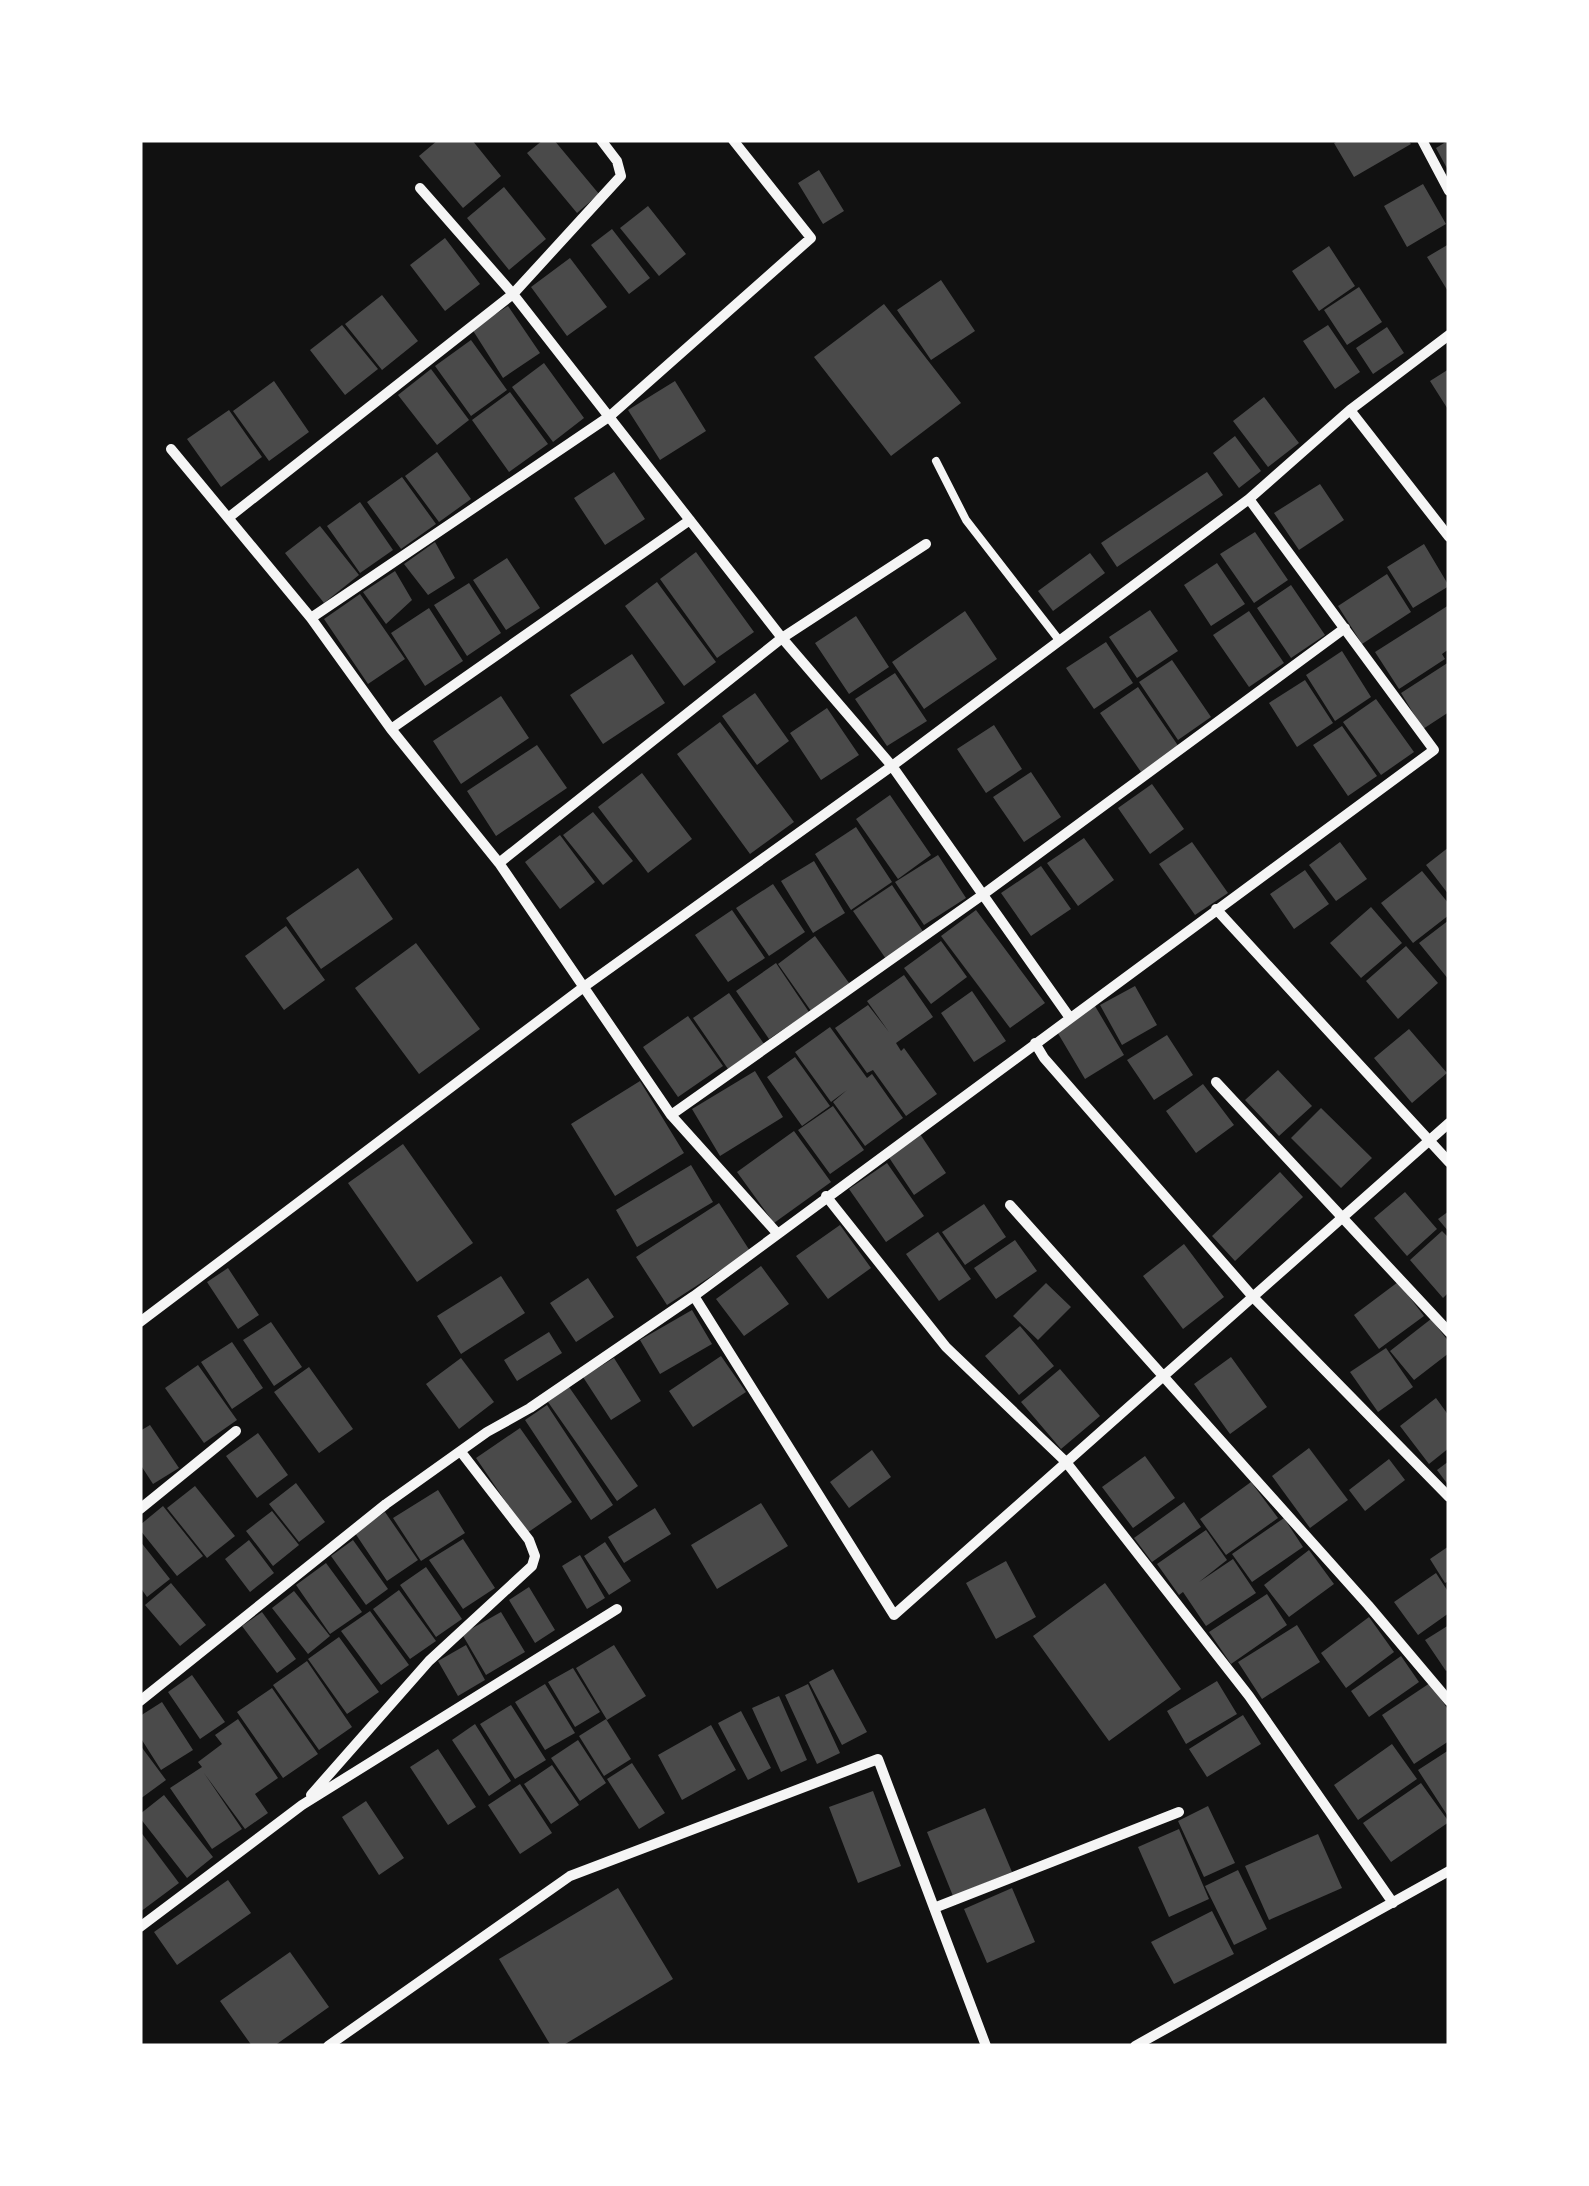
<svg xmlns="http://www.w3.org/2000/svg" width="1589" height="2186" viewBox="0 0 1589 2186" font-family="Helvetica,sans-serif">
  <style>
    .building { fill: #4a4a4a }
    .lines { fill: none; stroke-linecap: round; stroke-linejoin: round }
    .service { stroke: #f5f5f5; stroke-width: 8 }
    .minor { stroke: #f5f5f5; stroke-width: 10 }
  </style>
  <rect width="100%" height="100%" fill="#111"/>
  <path class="building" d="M438,140H472L501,176L463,208L419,156Z
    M543,140H554L599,194L577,213L527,153Z
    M1340,140H1408L1411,144L1354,177L1334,143Z
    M1449,140V172L1436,148Z
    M819,170L844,211L823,224L798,183Z
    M1423,184L1446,224L1407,247L1384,206Z
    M504,187L546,239L509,270L467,218Z
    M648,206L686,254L659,276L620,228Z
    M612,229L650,278L629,294L591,245Z
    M445,238L480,284L445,311L410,265Z
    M1449,244V293L1427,257Z
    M1329,246L1355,286L1319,311L1292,271Z
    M570,258L607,307L567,336L531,287Z
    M941,280L975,331L931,360L897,310Z
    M1359,287L1382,322L1347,345L1324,310Z
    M382,295L418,341L382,370L345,324Z
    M884,304L961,403L891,456L814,357Z
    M508,306L540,353L503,378L472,329Z
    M342,325L378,369L345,395L310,350Z
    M1328,325L1360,372L1335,389L1303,341Z
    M1387,327L1404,353L1373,374L1356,348Z
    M471,340L507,390L471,416L435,366Z
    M544,363L584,418L553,442L512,387Z
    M431,369L469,420L437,445L398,395Z
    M1449,369V411L1430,381Z
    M274,381L309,432L269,461L233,411Z
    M675,381L706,431L660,460L628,410Z
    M510,392L548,444L509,472L472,420Z
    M1264,397L1299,443L1268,467L1233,421Z
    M229,410L262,457L221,487L187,439Z
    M1235,436L1261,471L1239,488L1213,453Z
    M437,452L471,499L439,522L405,476Z
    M614,472L645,519L605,545L574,498Z
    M1207,472L1223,495L1117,567L1101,543Z
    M402,477L436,524L401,549L367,502Z
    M1320,484L1344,520L1299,550L1274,513Z
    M360,502L393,550L360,573L327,526Z
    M320,526L359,575L324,603L285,553Z
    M1255,532L1288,580L1254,603L1220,554Z
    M435,542L455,578L428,595L404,564Z
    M1424,544L1449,586L1413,608L1387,567Z
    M696,552L754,632L717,658L660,579Z
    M1090,553L1105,573L1053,611L1038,591Z
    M507,558L540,608L506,630L473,580Z
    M1217,563L1245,604L1211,626L1184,585Z
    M395,571L412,600L386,624L363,592Z
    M1387,574L1411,612L1362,644L1338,606Z
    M657,582L716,662L684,686L625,606Z
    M469,583L501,633L467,656L434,605Z
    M1291,585L1325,635L1291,658L1257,608Z
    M360,594L405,659L368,684L324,619Z
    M1449,605V649L1442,654L1445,659L1399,689L1375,652Z
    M429,608L463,661L425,686L391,633Z
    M1150,610L1178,651L1137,678L1109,637Z
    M965,611L997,659L924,709L892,662Z
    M1249,611L1284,663L1249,687L1213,635Z
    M856,616L889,667L849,694L815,643Z
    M1106,642L1133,683L1094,709L1066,668Z
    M1342,651L1371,697L1335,721L1306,675Z
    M632,654L665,703L603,744L570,695Z
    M1172,660L1211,717L1178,740L1139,682Z
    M1449,662V712L1423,729L1401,693Z
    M895,673L927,721L887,746L855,699Z
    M1305,680L1333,723L1297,747L1269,703Z
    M1138,687L1179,747L1141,772L1100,713Z
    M755,693L789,741L757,765L722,716Z
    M501,696L529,738L461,784L433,741Z
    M1376,699L1414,752L1381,775L1343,722Z
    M827,708L859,755L821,780L790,733Z
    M720,722L794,822L750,854L677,754Z
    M994,725L1022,769L986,793L957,749Z
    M1342,726L1377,776L1348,796L1313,745Z
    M537,745L567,788L496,836L467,791Z
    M1031,772L1061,817L1024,842L993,797Z
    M642,773L692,839L648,873L598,807Z
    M1152,784L1184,829L1150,854L1118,808Z
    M890,795L931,855L898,879L856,819Z
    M593,812L633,861L603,885L563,835Z
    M856,827L892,882L851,910L815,854Z
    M560,835L595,882L560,909L525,862Z
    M1084,838L1114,880L1078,906L1047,863Z
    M1192,842L1228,893L1195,915L1159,864Z
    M1340,842L1367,879L1336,901L1309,865Z
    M1449,847V895L1426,865Z
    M938,855L966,898L924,925L895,882Z
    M814,861L845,913L813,933L781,881Z
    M1041,866L1071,909L1031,936L1001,893Z
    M358,868L393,919L321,969L286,918Z
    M1305,870L1329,904L1294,929L1270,894Z
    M1422,871L1449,904V915L1413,943L1381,903Z
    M773,884L805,932L769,956L736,908Z
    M892,885L924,933L886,959L853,911Z
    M1371,907L1402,943L1361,978L1330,943Z
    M732,910L765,958L728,982L695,935Z
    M976,910L1045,1003L1010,1028L941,936Z
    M1449,920V980L1419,943Z
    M286,926L325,980L284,1010L245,956Z
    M815,936L849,983L811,1011L778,964Z
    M941,941L967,977L931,1004L904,968Z
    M416,943L480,1029L419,1074L355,988Z
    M1406,946L1438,983L1398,1019L1366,981Z
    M776,963L809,1012L769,1039L736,991Z
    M904,975L933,1017L896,1043L901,1051L904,1048L937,1094L906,1116L873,1070L867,1073L835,1028L868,1005L889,1032L867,1001Z
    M1135,986L1157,1025L1122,1045L1100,1005Z
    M972,991L1006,1041L974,1062L941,1013Z
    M729,993L764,1044L728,1069L693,1018Z
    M1095,1006L1124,1055L1085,1079L1056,1030Z
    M688,1016L723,1066L678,1097L643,1047Z
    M830,1027L867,1078L872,1074L903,1118L865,1146L833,1102L847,1090L831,1102L795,1052Z
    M1409,1029L1447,1073L1412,1103L1374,1058Z
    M1167,1035L1193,1075L1154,1100L1127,1060Z
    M795,1057L830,1106L802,1126L767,1077Z
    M1278,1070L1312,1106L1279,1136L1245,1100Z
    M755,1071L783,1117L720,1156L692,1109Z
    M640,1081L684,1153L615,1196L571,1124Z
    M1203,1084L1234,1125L1196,1153L1166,1111Z
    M833,1106L864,1150L830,1174L798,1130Z
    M1321,1108L1372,1158L1341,1188L1291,1138Z
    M794,1131L831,1182L774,1223L737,1172Z
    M920,1134L946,1173L914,1195L888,1156Z
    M403,1144L473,1243L417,1282L348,1183Z
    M887,1163L924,1216L886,1242L849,1189Z
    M691,1165L713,1202L637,1247L616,1210Z
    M1280,1172L1303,1197L1235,1261L1212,1236Z
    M1405,1192L1437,1229L1407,1256L1374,1218Z
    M719,1203L750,1251L667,1305L636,1257Z
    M984,1204L1006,1237L965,1265L942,1232Z
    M1449,1211V1232L1438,1219Z
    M840,1225L871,1268L828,1299L796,1256Z
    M1442,1231L1449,1238V1292L1443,1298L1410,1260Z
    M938,1232L971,1279L939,1301L906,1254Z
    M1015,1240L1037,1271L996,1299L974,1268Z
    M1184,1244L1224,1297L1183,1329L1143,1276Z
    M761,1266L789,1304L744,1336L716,1299Z
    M228,1268L259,1315L238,1329L207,1282Z
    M501,1276L525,1313L461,1354L437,1316Z
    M588,1278L614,1317L576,1342L550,1303Z
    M1398,1282L1424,1316L1379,1349L1354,1315Z
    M1046,1283L1071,1307L1038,1340L1013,1316Z
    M692,1310L712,1344L660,1374L640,1340Z
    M1431,1319L1449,1342V1353L1414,1380L1390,1351Z
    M271,1322L302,1367L274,1386L243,1340Z
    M1020,1326L1054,1366L1019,1395L985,1356Z
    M549,1332L562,1353L517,1381L504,1360Z
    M232,1342L263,1388L232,1409L201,1362Z
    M1386,1348L1413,1387L1378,1412L1350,1372Z
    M721,1356L746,1392L693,1427L669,1391Z
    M1231,1357L1267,1407L1230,1434L1194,1384Z
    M461,1358L494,1402L459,1429L426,1384Z
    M614,1358L641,1401L611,1420L583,1377Z
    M198,1365L237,1420L204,1443L165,1388Z
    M309,1367L353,1429L319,1453L274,1392Z
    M1060,1369L1100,1416L1061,1449L1021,1402Z
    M569,1387L638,1486L617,1501L548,1402Z
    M1436,1398L1449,1416V1448L1429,1464L1400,1426Z
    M547,1405L613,1505L591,1520L525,1420Z
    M150,1425L179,1468L153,1484L140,1464V1431Z
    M520,1428L572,1502L527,1533L476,1458Z
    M258,1433L288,1475L257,1498L226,1456Z
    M1309,1448L1348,1500L1310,1528L1272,1476Z
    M872,1450L891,1477L849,1508L830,1482Z
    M1145,1456L1175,1498L1133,1528L1102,1487Z
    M1389,1459L1405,1480L1365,1511L1349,1490Z
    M1449,1461V1486L1437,1470Z
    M1251,1482L1278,1518L1226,1555L1200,1519Z
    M296,1483L325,1522L299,1542L269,1504Z
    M195,1486L235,1536L207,1558L167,1508Z
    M438,1490L465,1533L421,1561L393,1518Z
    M1184,1502L1201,1527L1152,1562L1134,1538Z
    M761,1503L788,1546L717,1589L691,1545Z
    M163,1506L203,1556L177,1576L140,1530V1525Z
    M655,1508L671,1534L624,1563L608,1537Z
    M272,1511L299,1545L273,1566L246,1531Z
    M385,1512L418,1560L387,1581L355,1533Z
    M1284,1518L1303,1547L1252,1582L1232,1554Z
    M1206,1530L1227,1560L1199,1582L1233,1559L1256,1593L1206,1626L1183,1592L1179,1595L1157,1564Z
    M463,1539L495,1588L463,1609L429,1560Z
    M249,1540L274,1573L250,1592L225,1559Z
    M353,1540L388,1589L366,1605L331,1556Z
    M140,1541L170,1579L147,1597L140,1587Z
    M605,1542L631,1581L609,1595L584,1556Z
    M1449,1546V1581L1445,1583L1430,1559Z
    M1309,1550L1334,1584L1289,1617L1264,1585Z
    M580,1555L605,1598L587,1609L562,1566Z
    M1006,1561L1036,1617L996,1639L966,1583Z
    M326,1563L362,1612L330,1634L296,1585Z
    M426,1567L462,1619L436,1637L400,1585Z
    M1436,1573L1449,1593V1613L1418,1635L1394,1602Z
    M171,1583L206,1625L180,1646L145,1605Z
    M1105,1583L1181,1689L1109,1741L1033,1636Z
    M529,1587L555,1630L535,1643L509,1600Z
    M399,1590L436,1641L410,1659L373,1609Z
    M294,1591L330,1636L308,1654L272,1608Z
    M1267,1594L1287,1625L1231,1664L1209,1632Z
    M370,1611L409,1665L381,1685L341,1631Z
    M262,1612L296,1659L277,1673L242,1626Z
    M501,1612L525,1652L486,1675L462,1634Z
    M1369,1617L1394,1652L1346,1688L1321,1653Z
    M1297,1625L1320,1662L1262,1699L1238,1662Z
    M1449,1625V1669L1446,1671L1425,1640Z
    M339,1637L379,1692L347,1714L308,1659Z
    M466,1645L485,1680L458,1696L438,1661Z
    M614,1645L646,1696L607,1720L576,1668Z
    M1401,1656L1419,1682L1369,1717L1351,1691Z
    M307,1661L352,1727L319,1750L273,1685Z
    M573,1668L600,1712L575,1727L548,1682Z
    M833,1669L867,1732L842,1745L809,1682Z
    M192,1675L225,1722L200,1739L168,1692Z
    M1217,1681L1237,1714L1186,1744L1167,1711Z
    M1430,1683L1449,1711V1741L1414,1764L1382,1715Z
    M545,1684L575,1733L545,1750L515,1702Z
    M808,1684L840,1753L817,1764L785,1695Z
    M272,1688L318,1754L283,1778L237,1712Z
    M779,1696L807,1760L781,1772L752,1708Z
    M162,1702L193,1750L161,1770L140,1737V1716Z
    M511,1705L546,1760L515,1779L480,1724Z
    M741,1711L771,1768L748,1780L718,1723Z
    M1243,1715L1261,1744L1207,1777L1189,1749Z
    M238,1719L278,1778L255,1794L268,1813L245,1829L204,1773L242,1829L212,1849L170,1788L202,1767L198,1762L222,1744L215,1735Z
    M606,1719L631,1759L604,1776L579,1736Z
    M475,1724L511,1781L489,1796L452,1740Z
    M711,1725L736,1770L682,1800L658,1755Z
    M578,1740L606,1783L580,1801L551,1758Z
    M1392,1744L1417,1779L1358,1820L1334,1785Z
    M140,1745L166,1780L140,1799Z
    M438,1749L476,1807L448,1825L410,1767Z
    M1449,1750V1818L1418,1770Z
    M632,1763L665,1813L639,1829L607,1779Z
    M552,1765L579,1805L551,1824L524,1784Z
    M1421,1783L1449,1822L1391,1862L1363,1823Z
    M520,1784L552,1833L520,1854L488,1805Z
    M873,1791L901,1866L858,1883L829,1807Z
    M164,1795L213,1857L187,1878L140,1818V1814Z
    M366,1801L404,1858L379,1875L342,1817Z
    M1208,1806L1235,1863L1204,1877L1178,1821Z
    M985,1808L1012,1872L953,1896L927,1832Z
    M1179,1829L1209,1899L1169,1917L1138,1847Z
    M140,1831L179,1883L140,1912Z
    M1318,1834L1342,1888L1269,1920L1245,1866Z
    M1238,1870L1267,1929L1234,1945L1205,1886Z
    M228,1880L251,1913L177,1965L154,1932Z
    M618,1888L673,1979L562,2046H551L499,1959Z
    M1012,1888L1035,1942L987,1963L964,1909Z
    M1212,1911L1234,1954L1174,1984L1151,1942Z
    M290,1952L329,2007L274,2046H252L220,2001Z"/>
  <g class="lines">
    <path class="service" d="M936,461L966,520L1059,640"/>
    <path class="minor" d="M1422,140L1449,191
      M420,188L513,294L782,638L892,766L1070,1018
      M1350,410L1449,537
      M171,449L311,618L391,729L499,863L671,1115L777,1233
      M228,518L513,294L621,176L617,161L601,140
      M311,618L610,416L811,238L733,140
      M391,729L690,520
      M499,863L782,638L926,544
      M1216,909L1449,1162
      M1035,1043L1044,1058L1253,1297L1449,1497
      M1216,1082L1449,1332
      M671,1115L981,896L1345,628
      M826,1196L946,1347L1066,1462L1249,1696L1393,1903
      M1010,1205L1368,1605L1449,1701
      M694,1296L894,1615L1449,1123
      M140,1322L585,986L892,766L1249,499L1350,410L1449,335
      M140,1509L236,1431
      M140,1701L386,1504L487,1432L530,1408L694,1296L1434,750L1249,499
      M311,1795L429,1661L532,1566L535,1556L529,1540L461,1452
      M934,1908L1179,1812
      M140,1927L302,1805L617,1609
      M328,2046L570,1876L878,1759L986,2046
      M1135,2046L1449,1871"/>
  </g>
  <rect width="1589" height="2186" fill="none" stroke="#ffffff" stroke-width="285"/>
</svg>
